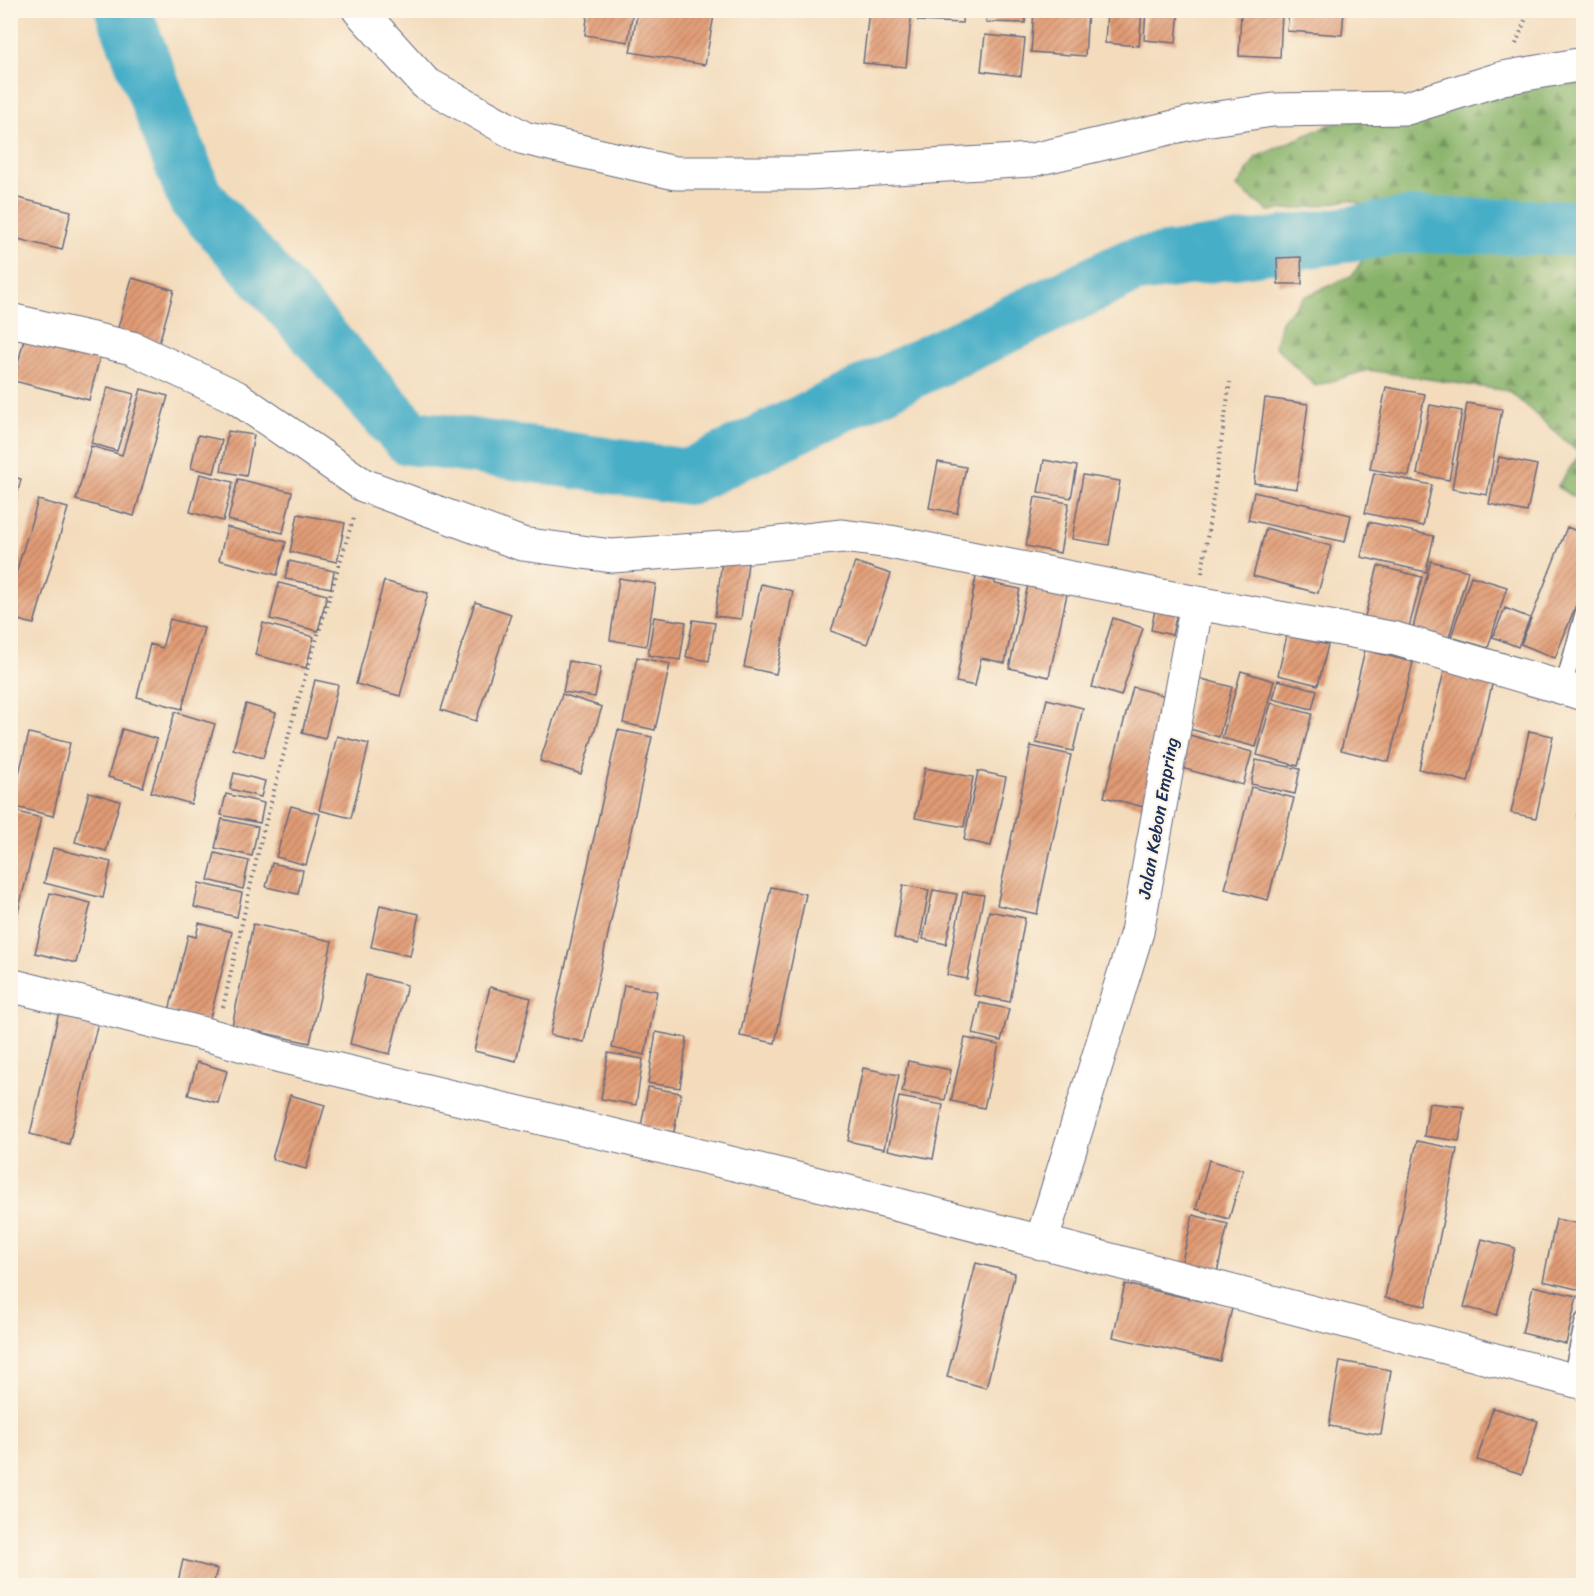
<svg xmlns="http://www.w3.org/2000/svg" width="1594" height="1596" viewBox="0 0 1594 1596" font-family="Sriracha,sans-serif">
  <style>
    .forest { fill: url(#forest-firs); stroke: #517064; stroke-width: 1.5 }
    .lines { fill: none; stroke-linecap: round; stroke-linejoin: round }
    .river { stroke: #47aec7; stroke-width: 56 }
    .building { fill: url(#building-hatch) }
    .lane-casing { stroke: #676b7f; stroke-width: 19 }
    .street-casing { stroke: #676b7f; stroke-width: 35 }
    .path { stroke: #676b7f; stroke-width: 4; stroke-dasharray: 1.5 4.5; stroke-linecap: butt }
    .lane { stroke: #fff; stroke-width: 16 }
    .street { stroke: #fff; stroke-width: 33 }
    .labels { text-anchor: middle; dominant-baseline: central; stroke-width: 4.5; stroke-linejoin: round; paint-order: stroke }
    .street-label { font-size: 18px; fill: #1b2f5e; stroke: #fcf5e5 }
  </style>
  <defs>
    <pattern id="forest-firs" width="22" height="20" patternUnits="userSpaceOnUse" patternTransform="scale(1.5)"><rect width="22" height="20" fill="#87b269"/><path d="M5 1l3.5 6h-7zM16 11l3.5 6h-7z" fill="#6e915a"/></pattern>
    <pattern id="building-hatch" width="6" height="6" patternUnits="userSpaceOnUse" patternTransform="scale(1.5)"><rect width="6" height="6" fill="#e19b74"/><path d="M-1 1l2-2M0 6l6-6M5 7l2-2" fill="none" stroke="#b67f62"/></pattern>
  </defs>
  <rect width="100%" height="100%" fill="#fcf5e5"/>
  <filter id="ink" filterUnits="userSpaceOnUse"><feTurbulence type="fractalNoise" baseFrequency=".0167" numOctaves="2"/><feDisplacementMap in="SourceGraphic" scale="12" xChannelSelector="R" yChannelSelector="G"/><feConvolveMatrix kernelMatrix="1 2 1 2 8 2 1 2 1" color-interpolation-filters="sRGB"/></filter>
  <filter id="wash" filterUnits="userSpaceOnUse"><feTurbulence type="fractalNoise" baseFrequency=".008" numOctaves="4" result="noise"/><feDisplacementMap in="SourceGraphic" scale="24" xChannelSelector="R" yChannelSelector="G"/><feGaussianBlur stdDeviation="1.35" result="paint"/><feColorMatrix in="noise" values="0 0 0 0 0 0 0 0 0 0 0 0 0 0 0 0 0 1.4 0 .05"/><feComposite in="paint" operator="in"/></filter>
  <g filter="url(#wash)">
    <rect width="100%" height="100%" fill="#f3dbbc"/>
    <path class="forest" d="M1583,74V502L1557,487L1580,454L1509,391L1368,370L1315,386L1275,346L1281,321L1304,297L1353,275L1371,246L1379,210L1349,200L1304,208L1268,211L1237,187L1256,157L1329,125Z"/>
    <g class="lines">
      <path class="river" d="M123,10L195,197L409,437L688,477L1132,266L1411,225L1584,228"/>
    </g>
    <g id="blocks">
      <path class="building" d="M588,10H633L628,42L585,35Z
        M638,10H715L705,65L630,52Z
        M869,10H912L906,67L863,63Z
        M918,10H963L962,23L918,21Z
        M986,10H1026L1025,23L986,22Z
        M1034,10H1088L1085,56L1031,52Z
        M1107,10H1142L1139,46L1105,43Z
        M1146,10H1179L1176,43L1144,40Z
        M1241,10H1282L1280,58L1239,56Z
        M1289,10H1344L1342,35L1287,31Z
        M985,35L1025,39L1021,76L981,71Z
        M10,196L71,211L62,250L10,237Z
        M1301,257L1302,284H1278L1277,258Z
        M132,278L174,290L159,343L117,331Z
        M26,330L102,348L89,400L14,381Z
        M108,387L134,394L117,451L91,443Z
        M1386,387L1425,394L1409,476L1370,469Z
        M141,389L168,396L134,516L76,500L91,446L122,455Z
        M1265,398L1308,404L1297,489L1254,483Z
        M1467,403L1502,409L1487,495L1452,489Z
        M1430,405L1462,411L1449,480L1417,474Z
        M228,431L254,435L246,476L221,471Z
        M198,435L222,440L214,473L191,468Z
        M1499,457L1537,465L1527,512L1489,504Z
        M1044,460L1077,466L1071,498L1038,492Z
        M938,462L966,467L957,513L929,508Z
        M1374,473L1432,485L1423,526L1365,513Z
        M200,474L233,482L223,521L190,512Z
        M1083,475L1120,481L1109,545L1072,539Z
        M10,476L21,479L11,521H10Z
        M238,479L292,492L283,533L228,520Z
        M1254,492L1351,515L1345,542L1248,520Z
        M1035,497L1069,503L1060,553L1026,546Z
        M38,500L68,508L34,624L10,618V593Z
        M298,514L345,523L337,562L290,552Z
        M1369,522L1434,536L1426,572L1361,557Z
        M227,527L286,542L277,575L219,560Z
        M1567,527L1584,534V596L1580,595L1555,658L1521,644Z
        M1266,528L1331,546L1318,593L1253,576Z
        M722,560L748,563L741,619L715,616Z
        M289,561L334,571L331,588L285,579Z
        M1431,561L1468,571L1448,641L1412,631Z
        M855,562L891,574L867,644L831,631Z
        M1378,566L1422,577L1408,631L1364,620Z
        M1030,576L1069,585L1049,677L1009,668Z
        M1471,576L1507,587L1488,648L1451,637Z
        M976,577L995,581V584L1020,589L1005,663L981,658L975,686L956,682Z
        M619,578L656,584L646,646L610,640Z
        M384,581L428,593L400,696L356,684Z
        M279,583L327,595L318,631L270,619Z
        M761,584L793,591L776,674L744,667Z
        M1157,599L1179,604L1172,635L1151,630Z
        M475,602L511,614L476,721L441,710Z
        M1505,608L1530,618L1518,647L1493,637Z
        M654,617L686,622L680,660L648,655Z
        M1113,618L1143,628L1121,696L1092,687Z
        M170,619L204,628L182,709L137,697L150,644L162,648Z
        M693,620L715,623L709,661L686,657Z
        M263,623L314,637L306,668L255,655Z
        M1287,635L1328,645L1318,685L1278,675Z
        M1365,650L1413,662L1389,762L1341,750Z
        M637,657L670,664L655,730L623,723Z
        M569,661L601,667L595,697L563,692Z
        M1445,668L1493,681L1468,782L1419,769Z
        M1241,671L1274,681L1256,747L1222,738Z
        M1198,678L1232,687L1219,737L1186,728Z
        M315,680L338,685L325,739L302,733Z
        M1278,680L1317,690L1312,709L1273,699Z
        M1133,687L1177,699L1148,808L1104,797Z
        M562,694L602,707L581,774L540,761Z
        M1047,699L1083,708L1073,751L1036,743Z
        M1271,703L1312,714L1298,766L1257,755Z
        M246,704L276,713L263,758L233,749Z
        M175,712L215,724L191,804L151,792Z
        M122,729L157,739L143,787L108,777Z
        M618,730L652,737L584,1042L550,1035Z
        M1529,731L1553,736L1536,818L1511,813Z
        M29,733L70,743L53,816L11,806Z
        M1182,733L1252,752L1243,785L1174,766Z
        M337,736L369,744L351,818L319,810Z
        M1031,746L1071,755L1037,914L997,905Z
        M1256,760L1300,769L1295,794L1251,784Z
        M925,768L973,777L964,827L915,818Z
        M978,771L1006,777L991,846L964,840Z
        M234,773L265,781L261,797L230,789Z
        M1251,787L1294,798L1268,900L1225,889Z
        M89,792L120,801L106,851L75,842Z
        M226,794L264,803L260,823L221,815Z
        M1584,798V818L1577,815Z
        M291,806L320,814L306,865L276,857Z
        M10,810L41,818L11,941H10Z
        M222,819L258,827L252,856L215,848Z
        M53,848L111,862L103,898L44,883Z
        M215,853L249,861L243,889L208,880Z
        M272,863L303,870L298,894L266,887Z
        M199,883L242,893L237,917L194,907Z
        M903,885L929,890L919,943L894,938Z
        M771,887L806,894L775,1043L740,1036Z
        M933,890L957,894L946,944L923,939Z
        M963,892L984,895L967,979L947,975Z
        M50,893L91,903L76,963L35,953Z
        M380,905L419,914L410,956L371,947Z
        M989,911L1025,918L1010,1002L974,995Z
        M199,923L232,932L209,1022L169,1011L188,935L196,937Z
        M253,924L332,941L310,1043L232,1026Z
        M366,975L407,985L390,1054L350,1044Z
        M624,985L657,991L645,1055L612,1048Z
        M490,987L531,998L516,1061L474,1051Z
        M980,1003L1009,1009L1001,1041L973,1034Z
        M59,1012L98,1022L69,1144L30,1134Z
        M656,1032L687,1038L680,1088L648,1083Z
        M965,1038L999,1045L984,1108L951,1101Z
        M608,1053L643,1059L636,1105L601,1099Z
        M908,1061L951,1070L945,1100L902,1092Z
        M197,1062L227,1071L218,1103L188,1095Z
        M863,1068L899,1075L884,1149L848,1141Z
        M648,1087L681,1093L674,1132L641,1127Z
        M290,1095L325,1105L306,1169L272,1159Z
        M899,1097L943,1105L933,1159L888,1150Z
        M1429,1103L1464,1107L1459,1141L1424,1136Z
        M1417,1141L1457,1149L1426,1306L1385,1298Z
        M1209,1160L1243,1170L1229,1219L1196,1209Z
        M1193,1215L1228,1224L1216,1277L1180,1269Z
        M1556,1219L1584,1225V1276L1581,1290L1543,1281Z
        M1482,1239L1515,1248L1497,1315L1464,1307Z
        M976,1263L1015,1273L986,1388L947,1377Z
        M1125,1284L1232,1308L1220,1361L1113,1337Z
        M1533,1286L1577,1296L1566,1344L1522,1333Z
        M1340,1361L1391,1370L1381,1435L1329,1426Z
        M1493,1408L1538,1421L1522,1474L1477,1460Z
        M183,1560L217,1569L213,1586H177Z"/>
    </g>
  </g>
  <g filter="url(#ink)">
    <use href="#blocks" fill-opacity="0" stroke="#676b7f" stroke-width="1.5"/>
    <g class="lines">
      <g class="lane-casing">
        <path id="lane" d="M1563,688L1584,612
          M1571,1379L1584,1320"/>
      </g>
      <g class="street-casing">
        <path id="street" d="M359,10L425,83L524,138L675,173H809L1032,160L1204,120L1273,110L1407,108L1503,78L1584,64
          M10,320L132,348L236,397L363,485L522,544L612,556L751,546L842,536L890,542L1197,603L1396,639L1584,694
          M10,985L216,1037L280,1056L814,1183L1584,1383
          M1041,1243L1137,932L1197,603"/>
      </g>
      <path class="path" d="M1516,44L1529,10
        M1202,573L1230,382
        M223,1007L260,844L296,707L354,516"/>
      <use href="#lane" class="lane"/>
      <use href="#street" class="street"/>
    </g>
  </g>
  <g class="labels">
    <g class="street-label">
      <text transform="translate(1158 818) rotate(-80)">Jalan Kebon Empring</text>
    </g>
  </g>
  <rect width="1594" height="1596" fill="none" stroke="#fcf5e5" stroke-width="36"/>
</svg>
